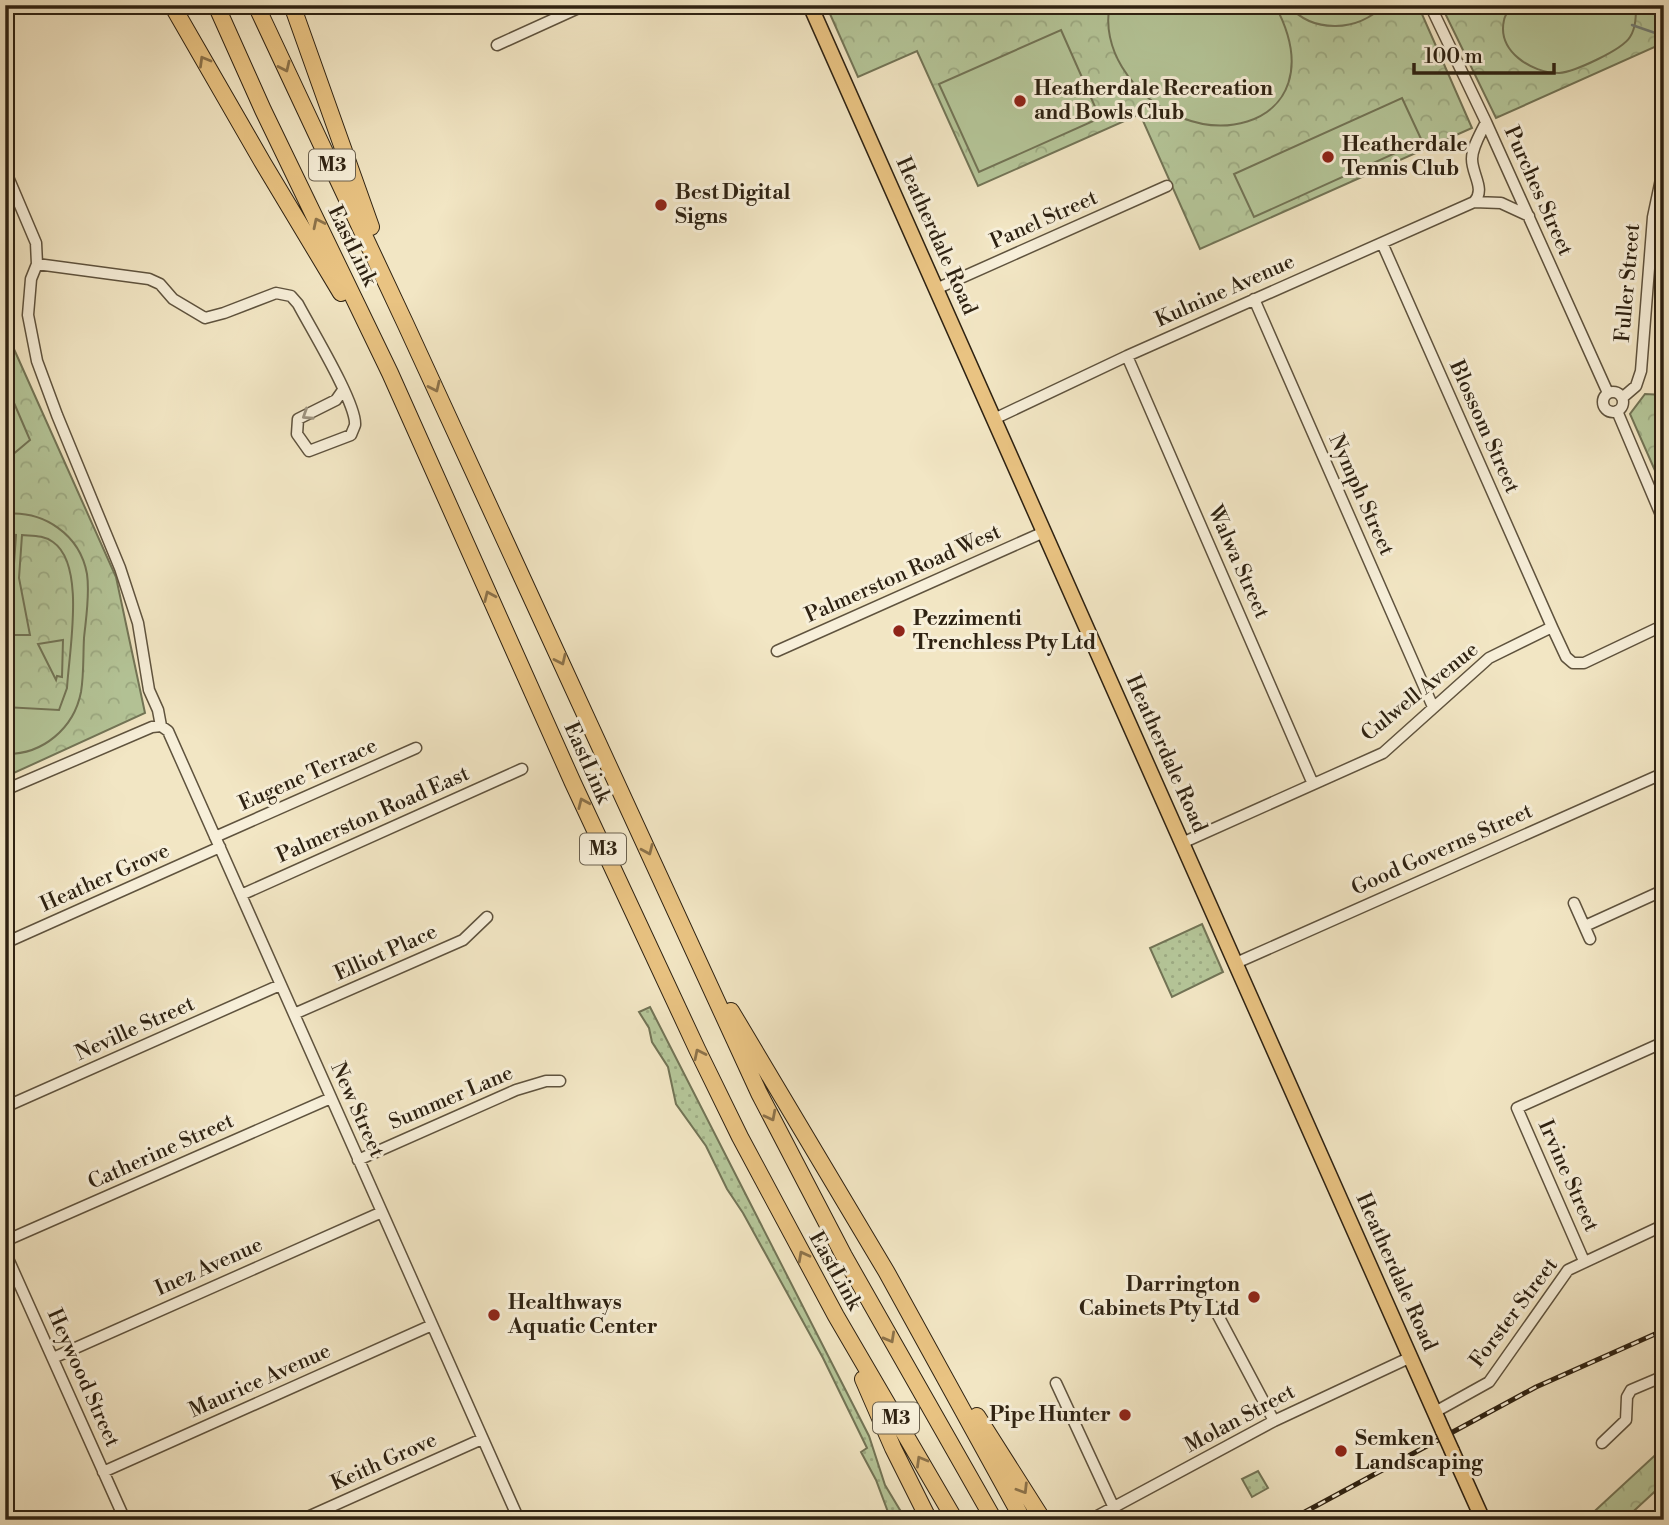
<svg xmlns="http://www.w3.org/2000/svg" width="1669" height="1525" viewBox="0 0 1669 1525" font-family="'Libre Bodoni',serif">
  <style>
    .grass { fill: url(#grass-dots); stroke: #727456; stroke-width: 2 }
    .forest { fill: url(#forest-crowns); stroke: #727456; stroke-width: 2 }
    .garden { fill: #b5c699; stroke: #727456; stroke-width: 2 }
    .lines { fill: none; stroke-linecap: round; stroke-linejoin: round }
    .stream { stroke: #727f79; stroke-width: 2.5 }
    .minor-casing { stroke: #5f533e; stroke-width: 13 }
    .major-casing { stroke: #2e2212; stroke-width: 17 }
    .highway-casing { stroke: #2e2212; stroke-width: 18 }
    .minor { stroke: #f7efd9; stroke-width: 10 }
    .major { stroke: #e9c382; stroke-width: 14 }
    .highway { stroke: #e9c382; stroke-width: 16 }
    .rail-casing { stroke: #2e2212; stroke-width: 5 }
    .rail { stroke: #f7efd9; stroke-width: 2.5; stroke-dasharray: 8; stroke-linecap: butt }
    .major-bridge-casing { stroke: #2e2212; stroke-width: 17; stroke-linecap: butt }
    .major-bridge { stroke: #e9c382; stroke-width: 14 }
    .oneway { stroke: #8c724a }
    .oneway2 { stroke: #9d937f }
    .poi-dot { fill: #8f2418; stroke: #f7efd9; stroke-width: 2.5 }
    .labels { text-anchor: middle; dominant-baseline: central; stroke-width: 6; stroke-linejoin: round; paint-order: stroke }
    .shield { fill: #f7efd9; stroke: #6a604e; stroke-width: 2 }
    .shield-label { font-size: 19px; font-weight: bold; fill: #2e2212 }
    .poi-label { font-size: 21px; font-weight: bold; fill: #2e2212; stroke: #f7efd9; text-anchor: start }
    .street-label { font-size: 21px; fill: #2e2212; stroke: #f7efd9 }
  </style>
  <defs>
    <pattern id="grass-dots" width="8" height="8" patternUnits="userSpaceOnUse" patternTransform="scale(1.75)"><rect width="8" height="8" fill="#b5c699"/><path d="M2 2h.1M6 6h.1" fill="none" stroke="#9caa83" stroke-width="1.8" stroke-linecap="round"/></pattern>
    <pattern id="forest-crowns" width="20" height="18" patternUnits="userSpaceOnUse" patternTransform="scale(1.75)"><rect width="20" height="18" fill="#b5c699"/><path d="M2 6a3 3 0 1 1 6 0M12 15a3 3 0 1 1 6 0" fill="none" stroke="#9caa83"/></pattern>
  </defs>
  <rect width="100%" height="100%" fill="#f2e6c4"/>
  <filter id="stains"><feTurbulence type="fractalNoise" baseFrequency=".00286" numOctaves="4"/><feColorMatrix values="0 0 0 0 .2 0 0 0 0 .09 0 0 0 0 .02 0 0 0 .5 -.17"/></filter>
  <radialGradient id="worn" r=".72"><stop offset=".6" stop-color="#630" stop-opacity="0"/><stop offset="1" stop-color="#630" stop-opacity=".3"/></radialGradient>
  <path class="grass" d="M1202,924L1223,972L1172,997L1150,948Z
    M650,1007L869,1436L885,1485L906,1520H891L876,1480L861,1452L867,1448L823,1358L743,1213L727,1189L706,1146L676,1104L668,1067L652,1042L649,1028L639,1012Z
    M1258,1471L1268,1488L1252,1497L1242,1479Z"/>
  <path class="forest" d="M826,5H1418L1472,128L1200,249L1140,114L978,186L917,51L858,77Z
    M1441,5H1664V45L1661,44L1496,118Z
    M5,329L116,577L145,713L5,777Z
    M1645,394L1664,395V491L1630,414Z
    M1664,1447V1483L1624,1520H1585Z"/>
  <path class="garden" d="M1110,5H1275C1343,132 1184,168 1122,67C1111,49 1105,26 1110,5Z
    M1288,5H1384C1358,32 1313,34 1288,5Z
    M1511,5H1636C1636,15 1636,28 1630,37C1622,50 1574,72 1559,73C1531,73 1497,51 1504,20C1505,15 1509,10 1511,5Z
    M1061,30L1100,118L979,172L939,84Z
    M1402,98L1422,141L1254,217L1234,174Z
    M5,382L30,440L5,461Z
    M5,514C44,510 80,535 87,574C90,595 86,618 84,638C83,656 84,674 81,692C74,728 43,755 5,754V707L59,710L67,688C69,651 86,565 53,542C44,535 32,536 22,535L19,578L30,635H5V601L13,578L16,535L5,534Z
    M63,640L62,677L57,676L56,680L38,644Z"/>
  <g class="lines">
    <path class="stream" d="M1632,25L1664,36"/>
    <g class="minor-casing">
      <path id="minor" d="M1430,5L1486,122L1608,393
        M497,45L585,5
        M5,170L36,243L37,264L31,279L28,315L37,361L57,415L120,568L138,623L149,690L158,710L161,726
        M1474,202C1486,189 1472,175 1472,159C1472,147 1481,133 1486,122
        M1382,243L1552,627
        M37,264L149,279L160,284L173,299L205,318L224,313L276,293L291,296L298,304C310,327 357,404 355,425C354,428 352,432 351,435L309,451L297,434L298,419L336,400L343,390
        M936,289L1167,186
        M1254,299L1433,707
        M1127,356L1313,784
        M1603 402a10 10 0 1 1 20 0a10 10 0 1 1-20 0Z
        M1622,398L1636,386L1641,371L1653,217L1664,165
        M1617,411L1664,522
        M994,419L1127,356L1474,202L1501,203L1529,216
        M777,651L1044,532
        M5,790L152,727L161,726L168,731L519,1520
        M215,837L416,748
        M1182,843L1383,753L1489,658L1552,627L1566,657L1573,663H1584L1664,625
        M241,895L522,769
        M1574,903L1590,939
        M1585,926L1664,890
        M5,943L220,847
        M1236,963L1664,773
        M294,1014L463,940L487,917
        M5,1107L280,985
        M358,1160L516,1090L546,1081H560
        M5,1241L331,1098
        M5,1252L125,1520
        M1584,1261L1517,1108L1664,1042
        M1213,1306L1274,1421
        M53,1358L382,1212
        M1056,1383L1114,1508
        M1435,1412L1489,1382L1568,1270L1664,1225
        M1602,1443L1626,1420L1627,1397L1631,1390L1664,1376
        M103,1472L432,1325
        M301,1520L482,1439
        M1090,1520L1274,1421L1411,1357"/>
    </g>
    <g class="major-casing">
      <path id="major" d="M810,5L1443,1431
        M1452,1451L1483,1520"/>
    </g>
    <g class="highway-casing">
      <path id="highway" d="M172,5L263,163L341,293
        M216,5L263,110L390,373L573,783L697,1049L740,1137L836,1316L955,1520
        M256,5L406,325L759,1093L844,1256L994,1520
        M292,5L371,227
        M731,1011L886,1271L1023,1520
        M863,1379L893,1448L929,1520
        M977,1416L1043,1520"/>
    </g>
    <use href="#minor" class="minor"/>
    <use href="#major" class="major"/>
    <use href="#highway" class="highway"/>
    <g class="rail-casing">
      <path id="rail" d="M1290,1520L1536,1387L1664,1330"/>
    </g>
    <use href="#rail" class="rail"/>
    <g class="major-bridge-casing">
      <path id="major-bridge" d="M1443,1431L1452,1451"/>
    </g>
    <use href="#major-bridge" class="major-bridge"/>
  </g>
  <defs><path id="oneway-chevron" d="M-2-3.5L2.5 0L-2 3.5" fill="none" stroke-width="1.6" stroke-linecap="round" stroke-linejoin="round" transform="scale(1.75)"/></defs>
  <g class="oneway">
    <use href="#oneway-chevron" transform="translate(204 61) rotate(-120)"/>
    <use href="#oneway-chevron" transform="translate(285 67) rotate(65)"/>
    <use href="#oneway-chevron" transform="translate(318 223) rotate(-116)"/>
    <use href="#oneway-chevron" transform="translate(435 387) rotate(65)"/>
    <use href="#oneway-chevron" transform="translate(489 596) rotate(-114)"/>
    <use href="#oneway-chevron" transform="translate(561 660) rotate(65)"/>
    <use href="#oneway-chevron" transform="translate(583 803) rotate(-114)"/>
    <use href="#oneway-chevron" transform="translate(648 850) rotate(66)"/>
    <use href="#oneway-chevron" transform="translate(699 1054) rotate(-116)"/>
    <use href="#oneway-chevron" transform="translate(771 1116) rotate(63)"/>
    <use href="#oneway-chevron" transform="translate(803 1256) rotate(-118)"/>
    <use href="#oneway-chevron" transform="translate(890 1338) rotate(61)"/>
    <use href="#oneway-chevron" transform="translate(921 1461) rotate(-120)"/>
    <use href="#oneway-chevron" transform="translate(1023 1489) rotate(58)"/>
  </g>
  <use class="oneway2" href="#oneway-chevron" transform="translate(307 415) rotate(147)"/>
  <g class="poi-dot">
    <circle cx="1020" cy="101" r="7"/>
    <circle cx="1328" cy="157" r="7"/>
    <circle cx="661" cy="205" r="7"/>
    <circle cx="899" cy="631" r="7"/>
    <circle cx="1254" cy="1297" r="7"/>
    <circle cx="494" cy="1315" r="7"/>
    <circle cx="1125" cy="1415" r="7"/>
    <circle cx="1341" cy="1451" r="7"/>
  </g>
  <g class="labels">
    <g class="shield">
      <rect x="309" y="149.5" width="46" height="31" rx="5"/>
      <rect x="580" y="833.5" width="46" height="31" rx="5"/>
      <rect x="873" y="1402.5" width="46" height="31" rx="5"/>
    </g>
    <g class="shield-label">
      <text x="332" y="165">M3</text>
      <text x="603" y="849">M3</text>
      <text x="896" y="1418">M3</text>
    </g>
    <g class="poi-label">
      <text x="1034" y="89">Heatherdale Recreation<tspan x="1034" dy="24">and Bowls Club</tspan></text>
      <text x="1342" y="145">Heatherdale<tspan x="1342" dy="24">Tennis Club</tspan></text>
      <text x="675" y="193">Best Digital<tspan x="675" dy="24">Signs</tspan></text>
      <text x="913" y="619">Pezzimenti<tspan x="913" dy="24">Trenchless Pty Ltd</tspan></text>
      <text x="1240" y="1285" text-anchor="end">Darrington<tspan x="1240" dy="24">Cabinets Pty Ltd</tspan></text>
      <text x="508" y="1303">Healthways<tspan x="508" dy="24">Aquatic Center</tspan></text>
      <text x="1111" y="1415" text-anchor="end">Pipe Hunter</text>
      <text x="1355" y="1439">Semken<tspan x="1355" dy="24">Landscaping</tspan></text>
    </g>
    <g class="street-label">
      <text transform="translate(1538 191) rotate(66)">Purches Street</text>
      <text transform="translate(1044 220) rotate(-24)">Panel Street</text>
      <text transform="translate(936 236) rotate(66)">Heatherdale Road</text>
      <text transform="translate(352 246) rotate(64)">EastLink</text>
      <text transform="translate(1628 283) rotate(-85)">Fuller Street</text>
      <text transform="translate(1225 291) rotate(-24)">Kulnine Avenue</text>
      <text transform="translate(1484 427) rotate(66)">Blossom Street</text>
      <text transform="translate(1361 495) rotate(66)">Nymph Street</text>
      <text transform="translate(1238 562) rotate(66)">Walwa Street</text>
      <text transform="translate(903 574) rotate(-24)">Palmerston Road West</text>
      <text transform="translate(1420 692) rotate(-39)">Culwell Avenue</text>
      <text transform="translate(1166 754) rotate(66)">Heatherdale Road</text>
      <text transform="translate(587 763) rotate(66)">EastLink</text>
      <text transform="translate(308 775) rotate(-24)">Eugene Terrace</text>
      <text transform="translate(373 815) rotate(-24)">Palmerston Road East</text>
      <text transform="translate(1442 850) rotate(-24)">Good Governs Street</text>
      <text transform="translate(105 878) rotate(-24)">Heather Grove</text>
      <text transform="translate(386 953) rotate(-24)">Elliot Place</text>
      <text transform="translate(135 1029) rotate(-24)">Neville Street</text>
      <text transform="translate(451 1098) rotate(-23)">Summer Lane</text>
      <text transform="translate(357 1110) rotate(66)">New Street</text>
      <text transform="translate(161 1152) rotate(-24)">Catherine Street</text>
      <text transform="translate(1568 1176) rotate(66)">Irvine Street</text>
      <text transform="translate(209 1267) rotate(-24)">Inez Avenue</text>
      <text transform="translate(835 1271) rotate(61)">EastLink</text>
      <text transform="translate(1396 1272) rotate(66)">Heatherdale Road</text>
      <text transform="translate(1514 1313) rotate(-53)">Forster Street</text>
      <text transform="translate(83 1378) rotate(66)">Heywood Street</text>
      <text transform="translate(260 1381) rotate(-24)">Maurice Avenue</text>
      <text transform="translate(1240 1419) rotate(-28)">Molan Street</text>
      <text transform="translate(384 1462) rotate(-24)">Keith Grove</text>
    </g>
  </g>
  <rect width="1669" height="1525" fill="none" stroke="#f2e6c4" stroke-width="28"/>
  <rect x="7" y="7" width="1655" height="1511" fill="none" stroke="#2e2212" stroke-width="3.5"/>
  <rect x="14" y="14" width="1641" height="1497" fill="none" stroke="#2e2212" stroke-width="2"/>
  <path d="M1414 63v10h140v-10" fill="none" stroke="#2e2212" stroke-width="3.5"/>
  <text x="1424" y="63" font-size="21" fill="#2e2212" stroke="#f7efd9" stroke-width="5" paint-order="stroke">100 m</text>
  <rect width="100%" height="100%" filter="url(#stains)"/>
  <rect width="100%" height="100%" fill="url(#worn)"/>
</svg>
